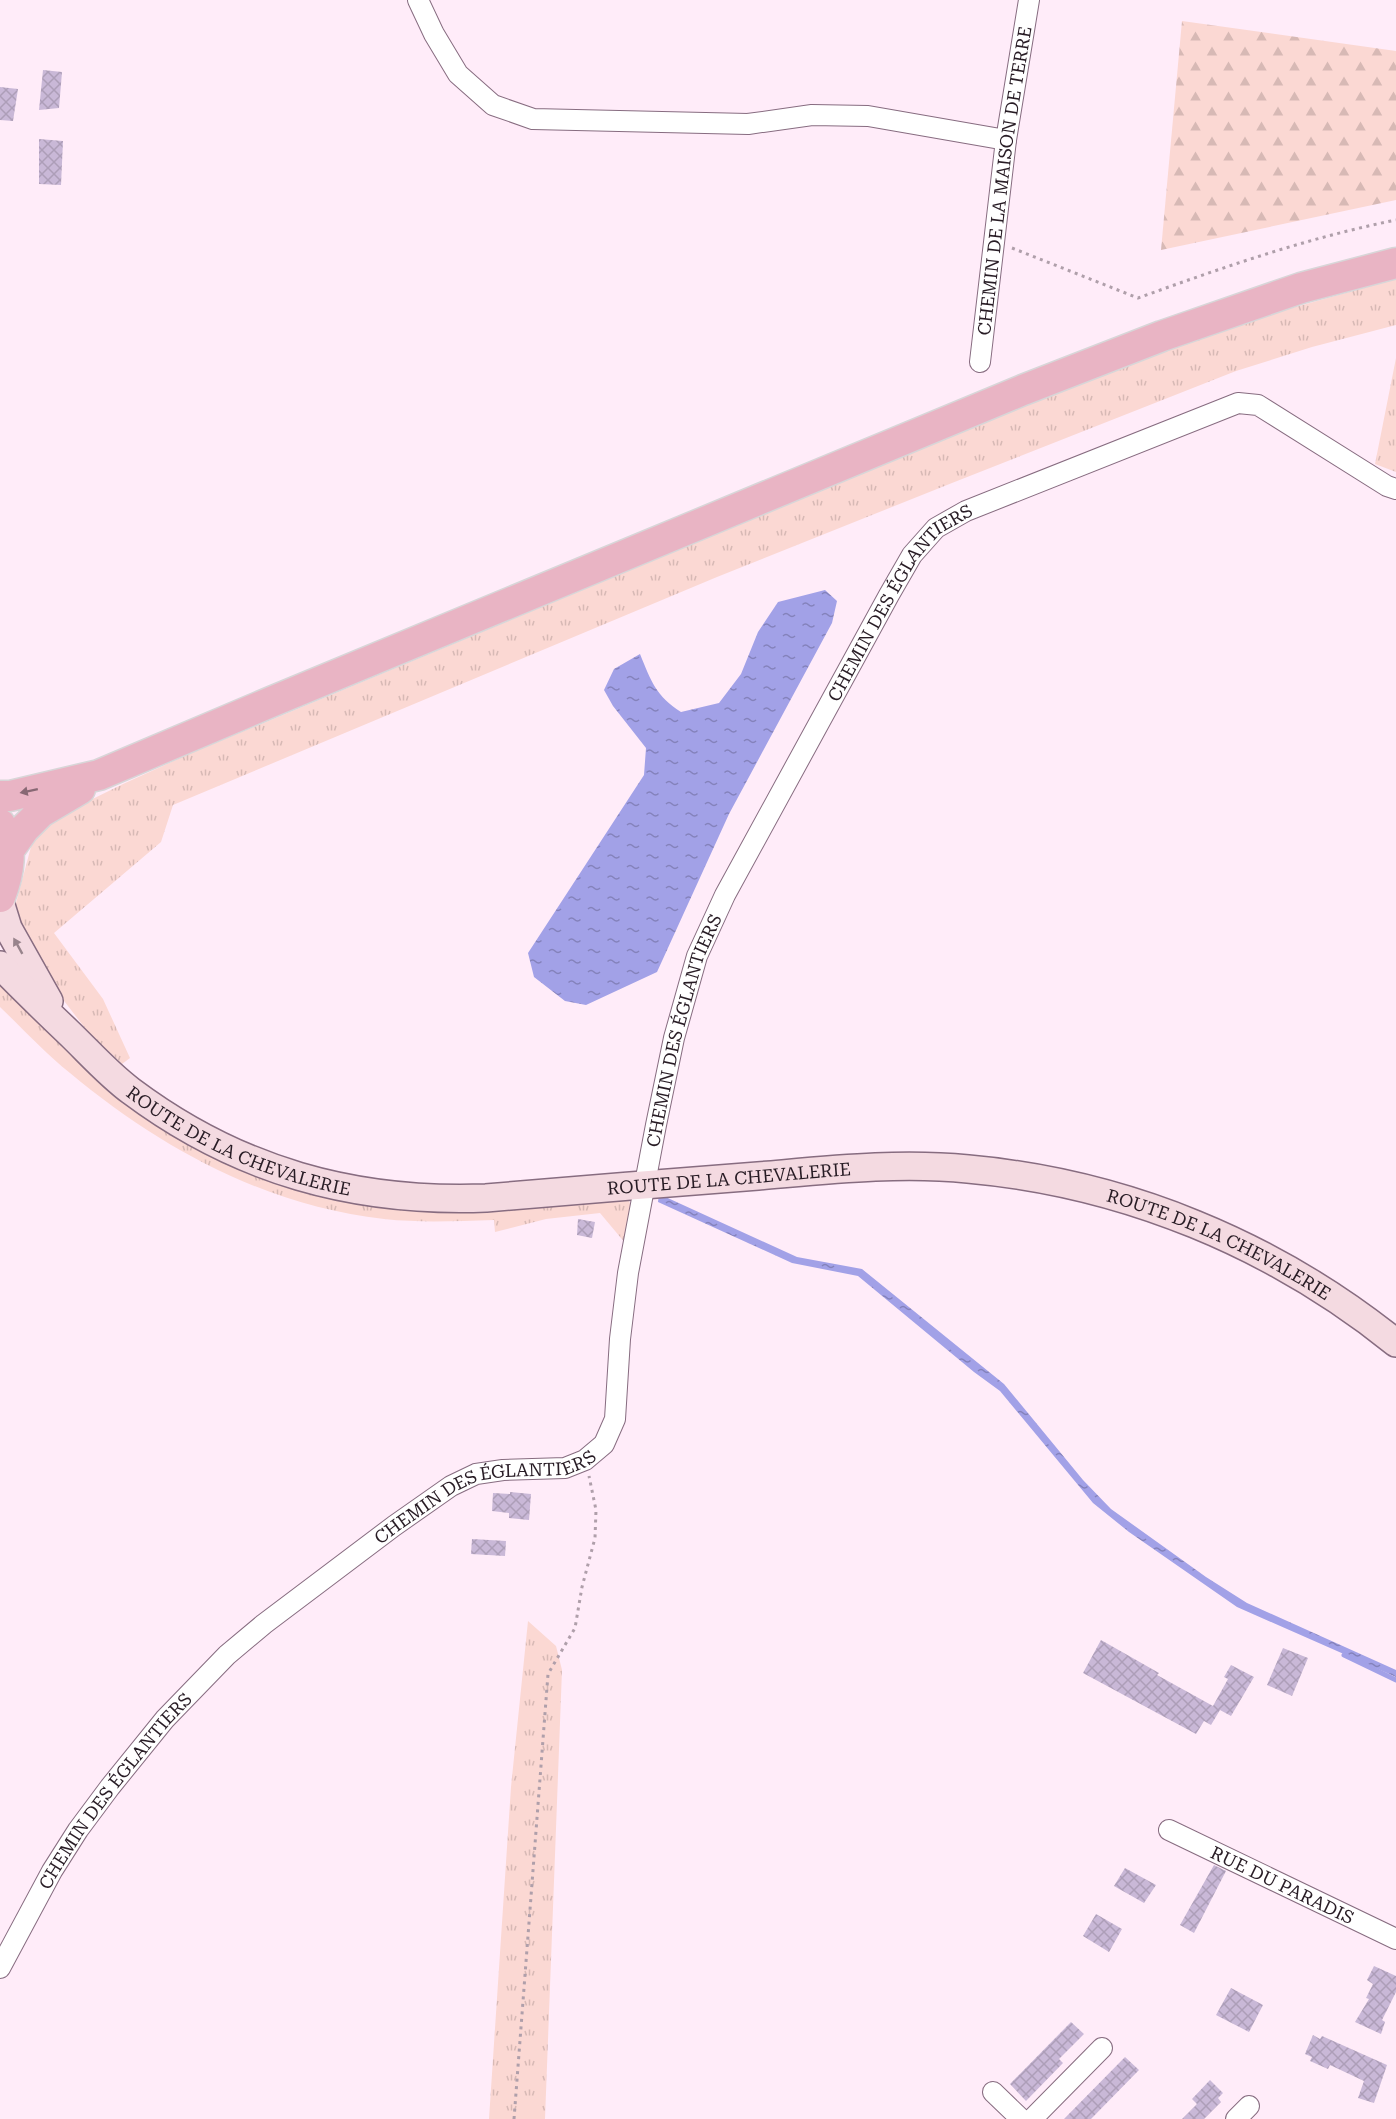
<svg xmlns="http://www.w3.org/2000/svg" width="1396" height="2119" viewBox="0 0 1396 2119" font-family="'Roboto Serif',serif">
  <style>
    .grass { fill: url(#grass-tufts) }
    .forest { fill: url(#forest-firs) }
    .water { fill: url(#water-ripples) }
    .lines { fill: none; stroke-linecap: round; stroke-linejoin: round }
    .stream { stroke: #a2a1e7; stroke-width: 5 }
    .building { fill: url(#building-cross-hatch) }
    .street-casing { stroke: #876c80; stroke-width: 22 }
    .secondary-casing { stroke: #876c80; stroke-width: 30 }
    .primary-casing { stroke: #d8d6d8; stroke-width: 33 }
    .path { stroke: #af9faa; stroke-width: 3; stroke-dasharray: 3 4.5; stroke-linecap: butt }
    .street { stroke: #fff; stroke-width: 20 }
    .secondary { stroke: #f4dae1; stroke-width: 27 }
    .primary { stroke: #e9b4c4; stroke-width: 30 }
    .oneway { fill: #886874 }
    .oneway2 { fill: #98848c }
    .labels { text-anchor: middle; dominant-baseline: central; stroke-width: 4.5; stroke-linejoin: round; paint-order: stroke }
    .street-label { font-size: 18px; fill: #281c25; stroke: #fff }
  </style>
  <defs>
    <pattern id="grass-tufts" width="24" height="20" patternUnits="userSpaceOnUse" patternTransform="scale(1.5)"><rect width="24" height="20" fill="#fbd8d3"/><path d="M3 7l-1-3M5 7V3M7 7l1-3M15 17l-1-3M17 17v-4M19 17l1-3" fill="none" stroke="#d7b9b5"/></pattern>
    <pattern id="forest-firs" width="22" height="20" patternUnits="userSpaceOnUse" patternTransform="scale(1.5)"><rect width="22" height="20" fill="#fbd8d3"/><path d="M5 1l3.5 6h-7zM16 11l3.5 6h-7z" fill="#d7b9b5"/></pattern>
    <pattern id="water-ripples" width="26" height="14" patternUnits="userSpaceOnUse" patternTransform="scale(1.5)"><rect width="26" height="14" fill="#a2a1e7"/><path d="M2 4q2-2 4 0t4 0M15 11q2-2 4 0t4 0" fill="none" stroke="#8482bb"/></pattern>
    <pattern id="building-cross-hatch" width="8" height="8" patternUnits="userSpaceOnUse" patternTransform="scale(1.5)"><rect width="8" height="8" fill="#c9b8d7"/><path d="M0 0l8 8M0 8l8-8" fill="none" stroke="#ad9eb8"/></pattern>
  </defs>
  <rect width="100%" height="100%" fill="#ffecf9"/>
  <path class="grass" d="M1396,279V325L1312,347L1236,371L952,483L717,577L173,805L161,842L54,933L103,999L130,1058L122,1064L88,1032L58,993L16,918V903L32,843L54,818L123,784L189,754L1050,395L1206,336L1281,311Z
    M1396,358V472L1375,464Z
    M0,982L55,1039L107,1086L279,1182L628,1198L632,1209L626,1244L600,1213L546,1219L495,1232L494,1220C457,1221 421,1223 384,1219C266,1206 160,1148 70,1073C45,1053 23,1029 0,1007Z
    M528,1621L556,1646L562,1670L545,2119H489L511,1787Z"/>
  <path class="forest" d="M1182,21L1396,51V200L1161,250Z"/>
  <path class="water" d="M825,590L837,601L832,623L729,814L657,972L586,1005L565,1001L534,977L528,953L644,775L646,748L613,706L604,690L614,669L640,654C651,681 656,696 681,712L719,703L741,674L758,632L778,602Z
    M659,1194L797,1257L862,1269L1004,1384L1083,1480L1111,1509L1206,1577L1247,1603L1396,1670V1677L1237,1607L1129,1532L1093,1503L1000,1391L974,1372L858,1276L792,1263L658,1202Z"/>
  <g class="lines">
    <path class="stream" d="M1344,1655L1396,1680"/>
  </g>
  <path class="building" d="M43,70L62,72L59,108L39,110Z
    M0,87L18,89L13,121L0,120Z
    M39,139L63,141L61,185L39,184Z
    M578,1219L595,1222L592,1238L577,1235Z
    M510,1492L531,1494L529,1520L509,1518V1513L492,1511L493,1493L510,1494Z
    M472,1539L506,1541L505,1556L471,1554Z
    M1101,1640L1159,1673L1157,1675L1213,1706L1228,1679L1224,1677L1231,1665L1254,1677L1231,1716L1220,1710L1211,1725L1204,1721L1196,1734L1083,1673Z
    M1283,1648L1308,1658L1292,1696L1267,1685Z
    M1214,1865L1226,1871L1194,1933L1180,1925Z
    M1125,1868L1156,1885L1144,1903L1114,1886Z
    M1096,1914L1122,1929L1109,1952L1083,1936Z
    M1374,1966L1396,1976V1992L1382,2020L1385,2022L1381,2034L1355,2022L1369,1999L1366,1998L1373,1984L1367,1980Z
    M1231,1988L1263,2005L1249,2032L1216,2015Z
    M1071,2022L1084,2034L1059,2059L1063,2063L1026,2101L1010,2084Z
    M1313,2035L1320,2039L1322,2036L1387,2065L1374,2103L1358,2098L1364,2081L1330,2065L1328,2069L1310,2061L1312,2057L1305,2054Z
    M1125,2057L1139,2070L1091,2119H1064Z
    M1210,2080L1223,2093L1218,2098L1221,2102L1204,2119H1182L1197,2104L1192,2099Z"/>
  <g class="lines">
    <g class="street-casing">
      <g id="street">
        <path d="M418,0L434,34L458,74L493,105L533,119L748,124L812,115L868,116L1006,140"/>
        <path id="s1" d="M980,362L1006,140L1029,0"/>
        <path id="s2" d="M1169,1830L1396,1939"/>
        <path id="s3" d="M0,1968L52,1871L78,1830L110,1787L165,1719L227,1655L264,1624L394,1526L451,1486L476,1474L503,1470L565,1468L585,1460L604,1444L615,1419L620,1339L628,1273L656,1125L674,1038L697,956L725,895L889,595L912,555L936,528L966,511L1238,403L1258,405L1387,486L1396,489"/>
        <path d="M993,2092L1021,2119"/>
        <path d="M1032,2119L1102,2048"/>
        <path d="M1236,2119L1249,2106"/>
      </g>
    </g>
    <g class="secondary-casing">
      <g id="secondary">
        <path d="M0,902L8,928L49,1001"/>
        <path id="s4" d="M0,965C22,988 45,1010 68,1032C89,1052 108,1074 131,1091C238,1171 354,1203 486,1198C577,1190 667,1183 758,1176C828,1170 898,1162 968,1169C1125,1183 1273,1244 1396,1343"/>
      </g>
    </g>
    <g class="primary-casing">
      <path id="primary" d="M0,796H10L99,775L271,702L1023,390L1162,336L1301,288L1396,263
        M0,824C14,847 9,873 0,897
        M9,850L24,829L41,812L80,789"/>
    </g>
    <path class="path" d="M1012,248L1138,298C1224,267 1307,238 1396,220
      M514,2119L548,1674L575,1628L582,1587L595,1538L596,1510L589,1476"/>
    <use href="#street" class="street"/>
    <use href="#secondary" class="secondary"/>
    <use href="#primary" class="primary"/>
  </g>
  <defs><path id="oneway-solid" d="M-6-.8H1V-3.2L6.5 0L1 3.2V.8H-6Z" transform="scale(1.5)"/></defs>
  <use class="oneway" href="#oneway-solid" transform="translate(29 791) rotate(168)"/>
  <use class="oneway2" href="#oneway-solid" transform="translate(18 946) rotate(-119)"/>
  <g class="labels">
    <g class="street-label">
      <text stroke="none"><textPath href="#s1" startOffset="183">CHEMIN DE LA MAISON DE TERRE</textPath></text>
      <text stroke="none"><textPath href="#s3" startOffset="1742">CHEMIN DES ÉGLANTIERS</textPath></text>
      <text stroke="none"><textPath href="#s3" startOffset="1256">CHEMIN DES ÉGLANTIERS</textPath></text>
      <text stroke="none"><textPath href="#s4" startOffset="302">ROUTE DE LA CHEVALERIE</textPath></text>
      <text stroke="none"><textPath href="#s4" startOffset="804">ROUTE DE LA CHEVALERIE</textPath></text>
      <text stroke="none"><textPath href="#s4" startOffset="1308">ROUTE DE LA CHEVALERIE</textPath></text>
      <text stroke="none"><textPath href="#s3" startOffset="698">CHEMIN DES ÉGLANTIERS</textPath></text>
      <text stroke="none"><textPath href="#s3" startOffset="212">CHEMIN DES ÉGLANTIERS</textPath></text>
      <text stroke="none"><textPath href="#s2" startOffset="126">RUE DU PARADIS</textPath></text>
    </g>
  </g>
</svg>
